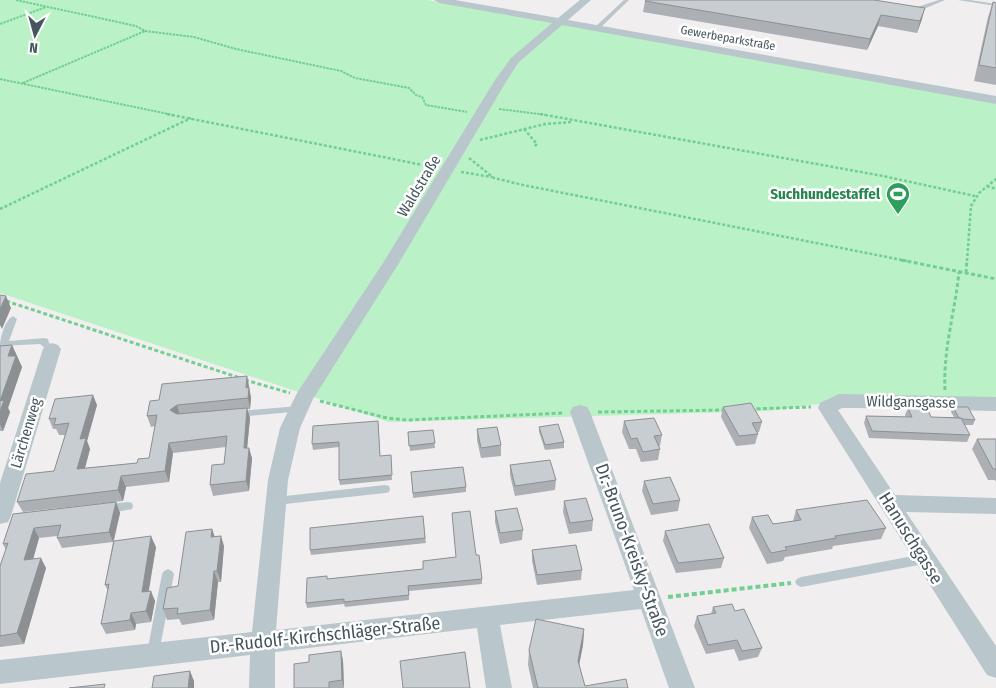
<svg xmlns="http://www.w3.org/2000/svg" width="996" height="688" viewBox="0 0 996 688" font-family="'Fira Sans Condensed',sans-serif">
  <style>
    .green { fill: #bbf1c6 }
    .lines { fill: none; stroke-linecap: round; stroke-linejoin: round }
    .path-far3 { stroke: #71d091; stroke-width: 2; stroke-dasharray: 2.5 1; stroke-linecap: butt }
    .path-far2 { stroke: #71d091; stroke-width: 2.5; stroke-dasharray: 3 2; stroke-linecap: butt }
    .path-far1 { stroke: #71d091; stroke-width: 3; stroke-dasharray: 4 2.5; stroke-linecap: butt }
    .path { stroke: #71d091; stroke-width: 4; stroke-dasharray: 5 3; stroke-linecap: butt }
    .lane { fill: #b9c6cc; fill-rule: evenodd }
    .street { fill: #b9c6cc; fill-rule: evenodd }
    .wall { fill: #acb0b4 }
    .shaded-wall { fill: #8c9092 }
    .building { fill: #c8cdd1; stroke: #8c9092 }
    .labels { text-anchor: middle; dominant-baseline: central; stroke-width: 5; stroke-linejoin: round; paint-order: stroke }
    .far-street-label { font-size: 12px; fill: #46565d; stroke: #fff }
    .street-label { font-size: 15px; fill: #46565d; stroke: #fff }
    .leisure-label { font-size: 15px; font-weight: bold; fill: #27864d; stroke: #fff; text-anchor: end }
    .near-street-label { font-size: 18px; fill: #46565d; stroke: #fff }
  </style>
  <rect width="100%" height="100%" fill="#f1eeef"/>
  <path class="green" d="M0,0H427L996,102V407L826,403L767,411L389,422L0,293Z"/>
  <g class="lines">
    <path class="path-far3" d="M16,0L136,26L145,31L194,37L236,49L341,71L355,78L409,88L416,95L422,97L426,105L467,112
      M0,24L46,7
      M0,79L173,115
      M23,83L145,31
      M499,109L547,115"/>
    <path class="path-far2" d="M167,114L433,167
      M540,114L883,176L975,196
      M524,129L537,144L534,147
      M480,140L545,124L572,122
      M469,158L494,178L523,185L907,261
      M461,172L492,177
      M987,186L996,189
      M0,209L191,118
      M967,261L971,206L979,193L996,179"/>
    <path class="path-far1" d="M901,260L996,279
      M966,273L967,260
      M0,299L240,378
      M245,380L290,393
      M945,390C943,349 955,312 959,272
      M320,401L387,418L407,420L564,413
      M750,409L811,407
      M598,412L726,410"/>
    <path class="path" d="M668,597L791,583"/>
    <path class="lane" d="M624,0H629L599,29H595V27Z
      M939,0H945L926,8L913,10L911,9Z
      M958,0H970L996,4V6Z
      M13,316L17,319L9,341L45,338L48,339L49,343L56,349L55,351H49L40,344L0,346C0,338 5,320 13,316Z
      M299,406L302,407L304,409L302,411L237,417L234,416L232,414L234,412L237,411Z
      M385,485L389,486L390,489L389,492L385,493L276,505L272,504L271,501L272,498L276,497Z
      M128,502L132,503L133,506L132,509C123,511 111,513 102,511L101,508L102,505Z
      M924,554L928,556L930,559L928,562L924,564L801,587L797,585L795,582L797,579L801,577Z
      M168,569L172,571L174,574L159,653L157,657L153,659L149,657L147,653L162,574L164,571Z"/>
    <path class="street" d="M434,0H455L558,18L580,0H591L568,20L996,96V104L562,25L519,62L507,80L399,263L313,399L300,428L288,480L276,630L634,590L570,412L573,407L580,405L587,407L590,412L695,688H669L641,609L500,625L512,688H486L477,628L275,652V688H249L250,655L0,684V660L252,632L268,480L280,428L297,393L383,263L495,80L511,58L552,23L439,3Z
      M52,343L58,345L61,349L11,516L8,522L0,524V483L43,349L46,345Z
      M839,394L996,397V411L857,408H842L838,410L895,495L996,498V514L906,512L996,646V678L987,675L818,408L820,403Z"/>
  </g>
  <path class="wall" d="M874,0L922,19L917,33L878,26L867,50L643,12L645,1Z
    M993,2L996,3V85L974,81L988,17Z
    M12,345L22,367L8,408L10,412L3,431H0V346Z
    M247,376L251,398L250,409H247L250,418L247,448L252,458L249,491L213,496L210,485L224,464L226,447L173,453L169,482L126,487L123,501L23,512L17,502L54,471L65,435H59L56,429H53L49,419L97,405L87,441L90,449L85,468L137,463L149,458L155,426L151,427L147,416L159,400Z
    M723,407L762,422L759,432H757L758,434L755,444L736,446L721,417Z
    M953,407L975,420L973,425H965L970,435L967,442L869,438L864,423L866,416L906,417L905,415L908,408L931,417H954L951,412Z
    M378,421L380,456L391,455L392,480L340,485L339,480V447L313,450L312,444Z
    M624,421L662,435L660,446H658L660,449L658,460L641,462L636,449H629L622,432Z
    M539,427L564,442V448L545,450L539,432Z
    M477,429L501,445V456L481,458L477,440Z
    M433,430L435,448L410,451L408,432Z
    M977,439H996V482L995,480H988L972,449Z
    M510,465L556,480L555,490L515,496L510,475Z
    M411,472L466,487V492L413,498Z
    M644,481L680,500L678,511L651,515L642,491Z
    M564,501L593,520L592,531L569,534L563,512Z
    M116,502L120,513L114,541L156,547L148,591L155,601L151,622L136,624L135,630L106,634L101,624L108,591L105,585L113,542L62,548L57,538V536L39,538L33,559L46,568L24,644L0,647V566L6,550L3,544L13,514Z
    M796,510L886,528L881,539L833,546L832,549L785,557L783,561L767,564L749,528L752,517L773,524L793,521Z
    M495,511L523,530L522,540L500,544L495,522Z
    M423,516L426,543L311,555L310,550Z
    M212,529L215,537L224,546L221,582H218L214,620L182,625L179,619L167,620L163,609L178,586Z
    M665,531L724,558L721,568L676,573L663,541Z
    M532,550L582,570L581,580L537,585L532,561Z
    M476,555L482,579V584L409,591V600L345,607L344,604L307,608L306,603L328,579L423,569Z
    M713,607L735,611L762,648L758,657L739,661L734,649L706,654L694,626L697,616L711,614Z
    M584,629L583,645L579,664L585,686L628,688H533L528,665L529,650Z
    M341,651L343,661L344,688H294L309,662Z"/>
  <path class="shaded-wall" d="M925,8L922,19L917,33L920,21Z
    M881,15L878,26L867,50L870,39Z
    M6,296L11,308L2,329L0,325V309Z
    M12,345L22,367L8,408L10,412L3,431L0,424V401L8,356Z
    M247,376L251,398L250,409L246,388Z
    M93,395L97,405L87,441L90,449L82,479L77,469L80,439Z
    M177,405L180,415L173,420L170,410Z
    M247,408L250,418L246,459L244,448Z
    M169,443L173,453L169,482L165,471Z
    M249,448L252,458L249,491L246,481Z
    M121,476L126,487L123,501L118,490Z
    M116,502L120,513L113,542L109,532Z
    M34,528L39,538L30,570L24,560Z
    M212,529L215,539L211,537Z
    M151,536L156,547L147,602L142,592Z
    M221,536L224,546L221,582L217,571Z
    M41,558L46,568L24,644L17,633Z
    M214,571L218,582L214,620L210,610Z
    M151,591L155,601L151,622L146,611Z
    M131,613L136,624L135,630L130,620Z
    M584,629L583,645L577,676L578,661Z
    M341,651L343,661L344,688L342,680Z
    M190,671L194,681V688H188Z"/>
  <path class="building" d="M646,0H874L925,8L920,21L881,15L870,39L645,1Z
    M993,2L996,3V68L979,65Z
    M0,295L6,296L0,309Z
    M12,345L8,356H16L0,401V346Z
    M247,376L246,388L249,387L248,398L177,405L170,410L177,414L247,408L244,448H249L246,481L210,485L212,465L224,464L227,436L169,443L165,471L121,476L118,490L17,502L26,474L54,471L69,423L54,425L56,418L49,419L55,399L93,395L80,439L86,438L77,469L137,463L138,459L149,458L157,415L147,416L150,401L159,400L162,384Z
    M4,400L0,412V401Z
    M751,403L762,422L752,423L758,434L739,436L723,407Z
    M953,407H968L975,420L962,419L961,418H959Z
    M908,408H927L931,417L961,418L970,435L872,431L866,416L912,417Z
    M654,418L662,435L654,436L660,449L643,452L637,438L631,439L624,421Z
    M378,421L380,456L391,455L392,475L339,480V442L312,444L313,426Z
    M558,424L564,442L545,445L539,427Z
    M497,427L501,445L481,448L477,429Z
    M433,430L435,443L409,446L408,432Z
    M977,439H996V469H993Z
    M550,460L556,480L515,486L510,465Z
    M463,467L466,487L413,493L411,472Z
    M670,477L680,500L653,504L644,481Z
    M586,498L593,520L570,523L564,501Z
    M867,500L886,528L835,536L836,538L785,547L787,550L771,553L752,517L768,515L773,524L801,520L796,510Z
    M116,502L109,532L57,538L61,525L34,528L24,560L41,558L17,633L0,636V566L8,543L3,544L13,514Z
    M517,508L523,530L500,533L495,511Z
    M470,511L476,555H479L482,579L408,586L409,595L344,602V599L306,603L307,578L327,576V579L423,569V561L456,557L452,513Z
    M423,516L425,538L310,550V528Z
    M709,524L724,558L678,563L665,531Z
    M212,529L211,537L221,536L217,571H214L210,610L177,614L178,608L163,609L167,588L178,586L186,532Z
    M151,536L142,592L151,591L146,611L131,613L130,620L101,624L109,584L105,585L114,541Z
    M576,545L582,570L537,575L532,550Z
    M732,604L735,611L744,609L762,648L742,651L737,640L708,645L697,616L716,613L713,607Z
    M536,619L584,629L578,661L585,686L626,679L628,688H538L529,650Z
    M341,651L342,680L329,682V688H294V664L309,662V655Z
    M465,652L470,688H403L400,661Z
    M190,671L188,688H152L154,676Z
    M105,684L104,688H69Z"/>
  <defs>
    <g id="stadium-pin" transform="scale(1.25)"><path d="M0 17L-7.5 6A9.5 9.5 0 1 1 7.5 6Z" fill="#2e9e5b" stroke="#fff"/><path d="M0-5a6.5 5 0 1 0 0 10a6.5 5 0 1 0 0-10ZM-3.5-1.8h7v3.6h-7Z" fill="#fff"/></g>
  </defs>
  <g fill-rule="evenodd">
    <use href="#stadium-pin" x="898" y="194"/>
  </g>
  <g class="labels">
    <g class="far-street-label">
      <text transform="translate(728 38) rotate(10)">Gewerbeparkstraße</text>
    </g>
    <g class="street-label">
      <text transform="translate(419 186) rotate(-59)">Waldstraße</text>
      <text transform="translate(911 402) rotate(1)">Wildgansgasse</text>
      <text transform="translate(26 433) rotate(-73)">Lärchenweg</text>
    </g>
    <g class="leisure-label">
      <text x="880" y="194">Suchhundestaffel</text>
    </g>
    <g class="near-street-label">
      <text transform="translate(911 538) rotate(58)">Hanuschgasse</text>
      <text transform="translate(632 550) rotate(70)">Dr.-Bruno-Kreisky-Straße</text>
      <text transform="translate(325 635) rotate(-6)">Dr.-Rudolf-Kirchschläger-Straße</text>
    </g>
  </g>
  <g transform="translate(35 35) rotate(186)" stroke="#ffffff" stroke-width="4" paint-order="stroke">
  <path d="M0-4L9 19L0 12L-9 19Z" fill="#46565d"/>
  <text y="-8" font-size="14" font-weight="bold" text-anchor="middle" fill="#46565d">N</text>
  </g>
</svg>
